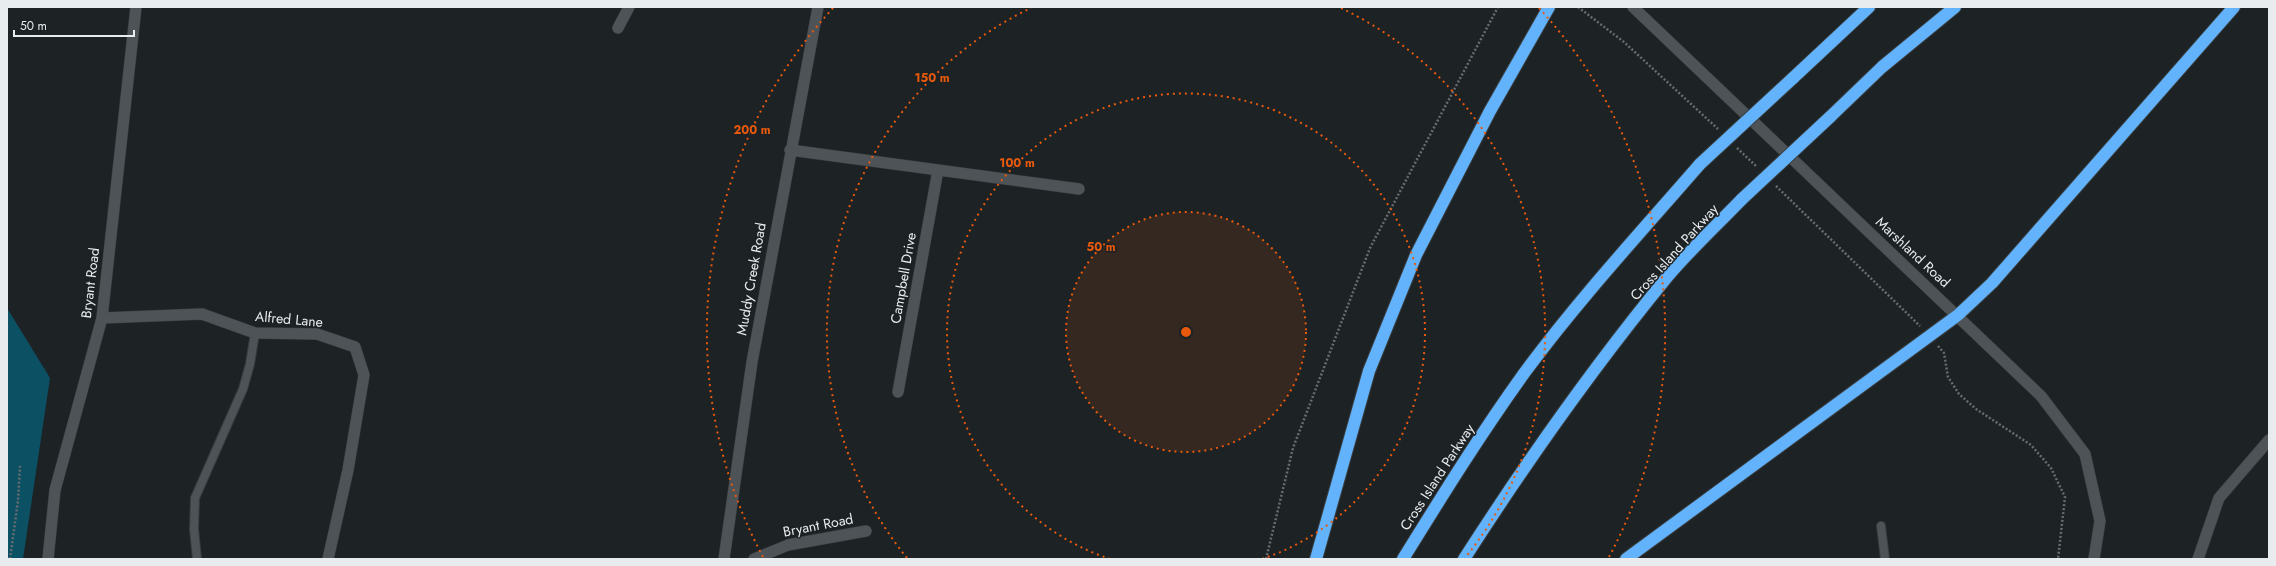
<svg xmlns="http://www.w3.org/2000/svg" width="2276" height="566" viewBox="0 0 2276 566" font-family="Jost,sans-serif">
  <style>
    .green { fill: #0c5064 }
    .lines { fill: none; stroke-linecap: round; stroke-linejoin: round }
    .service-casing { stroke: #393d3f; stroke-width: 10 }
    .minor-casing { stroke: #393d3f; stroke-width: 12 }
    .tertiary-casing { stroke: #393d3f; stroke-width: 12 }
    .motorway-casing { stroke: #393d3f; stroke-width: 14 }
    .path { stroke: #686c6f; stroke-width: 2.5; stroke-dasharray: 2 2; stroke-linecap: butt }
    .service { stroke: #4d5356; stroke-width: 8 }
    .minor { stroke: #4d5356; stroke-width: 11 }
    .tertiary { stroke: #4d5356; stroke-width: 11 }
    .motorway { stroke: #62b3fb; stroke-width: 12 }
    .motorway-bridge-casing { stroke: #393d3f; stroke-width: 14; stroke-linecap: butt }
    .motorway-bridge { stroke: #62b3fb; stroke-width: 12 }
    .ring { fill: none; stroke: #e8590c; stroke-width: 2; stroke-dasharray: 2 4 }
    .labels { text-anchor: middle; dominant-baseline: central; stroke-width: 3; stroke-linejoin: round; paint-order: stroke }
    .street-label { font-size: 14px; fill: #e9ecee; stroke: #1d2225 }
    .centre { fill: #e8590c; stroke: #1d2225; stroke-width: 2 }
    .ring-label { font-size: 12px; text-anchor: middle; font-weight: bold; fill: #e8590c; stroke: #1d2225; stroke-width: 3; stroke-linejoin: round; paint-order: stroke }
  </style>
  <rect width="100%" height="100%" fill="#1d2225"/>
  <path class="green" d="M7,308L50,378L23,559H7Z"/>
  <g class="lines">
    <g class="service-casing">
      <path id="service" d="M1881,526L1885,559
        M197,559L194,529L195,498L243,389L250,364L255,333"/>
    </g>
    <g class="minor-casing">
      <path id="minor" d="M618,28L629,7
        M790,150L1079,189
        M102,318L202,314L255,333L317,334L355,347L364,375L348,470L328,559
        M898,392L938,170
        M48,559L55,490L102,318L136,7
        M724,559L752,362L818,7
        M754,559L788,545L866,531
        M2198,559L2219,498L2269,440"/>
    </g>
    <g class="tertiary-casing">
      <path id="tertiary" d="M1633,7L2041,396L2085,454L2100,521L2094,559"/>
    </g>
    <g class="motorway-casing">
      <path id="motorway" d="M1793,78L1869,7
        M1830,117L1882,67L1955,7
        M1316,559L1369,371L1416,255L1490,111L1549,7
        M1403,559C1442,496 1481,433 1525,372C1579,299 1641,232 1700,164
        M1464,559C1527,461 1594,366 1668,276C1691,249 1717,225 1742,199
        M1626,559L1958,315L1992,283L2234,7"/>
    </g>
    <path class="path" d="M1578,7L1624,42L1718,129
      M1737,148L1757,167
      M1776,186L1920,326
      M1938,346L1944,353L1948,377L1959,394L1976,409L2031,445L2051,468L2065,497L2058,559
      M10,559L18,501L20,466
      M1266,559L1293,448L1370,248L1498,7"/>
    <use href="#service" class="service"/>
    <use href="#minor" class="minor"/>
    <use href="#tertiary" class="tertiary"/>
    <use href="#motorway" class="motorway"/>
    <g class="motorway-bridge-casing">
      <path id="motorway-bridge" d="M1700,164L1793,78
        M1742,199L1830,117"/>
    </g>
    <use href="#motorway-bridge" class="motorway-bridge"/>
  </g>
  <circle cx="1186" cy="332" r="120" fill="#e8590c" fill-opacity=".12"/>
  <g class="ring">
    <circle cx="1186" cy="332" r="120"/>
    <path d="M1110 559A239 239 0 1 1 1262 559"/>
    <path d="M907 558A359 359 0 0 1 1031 8M1341 8A359 359 0 0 1 1465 558"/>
    <path d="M763 557A479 479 0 0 1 833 8M1539 8A479 479 0 0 1 1609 557"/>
  </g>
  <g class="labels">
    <g class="street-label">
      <text transform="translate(1674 252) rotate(-48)">Cross Island Parkway</text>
      <text transform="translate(1913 252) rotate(43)">Marshland Road</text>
      <text transform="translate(903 278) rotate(-80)">Campbell Drive</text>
      <text transform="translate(751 279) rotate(-80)">Muddy Creek Road</text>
      <text transform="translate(90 283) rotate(-83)">Bryant Road</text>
      <text transform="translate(289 319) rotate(5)">Alfred Lane</text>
      <text transform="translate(1437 477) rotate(-57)">Cross Island Parkway</text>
      <text transform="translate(818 525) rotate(-11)">Bryant Road</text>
    </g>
  </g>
  <circle cx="1186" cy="332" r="6" class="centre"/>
  <g class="ring-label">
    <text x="932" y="82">150 m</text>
    <text x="752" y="134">200 m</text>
    <text x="1017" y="167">100 m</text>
    <text x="1101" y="251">50 m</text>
  </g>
  <rect width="2276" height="566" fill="none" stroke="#e9ecee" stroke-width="16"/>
  <path d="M14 30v6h120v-6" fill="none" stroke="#e9ecee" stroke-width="2"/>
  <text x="20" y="30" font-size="12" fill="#e9ecee" stroke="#1d2225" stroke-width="3" paint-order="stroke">50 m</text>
</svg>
